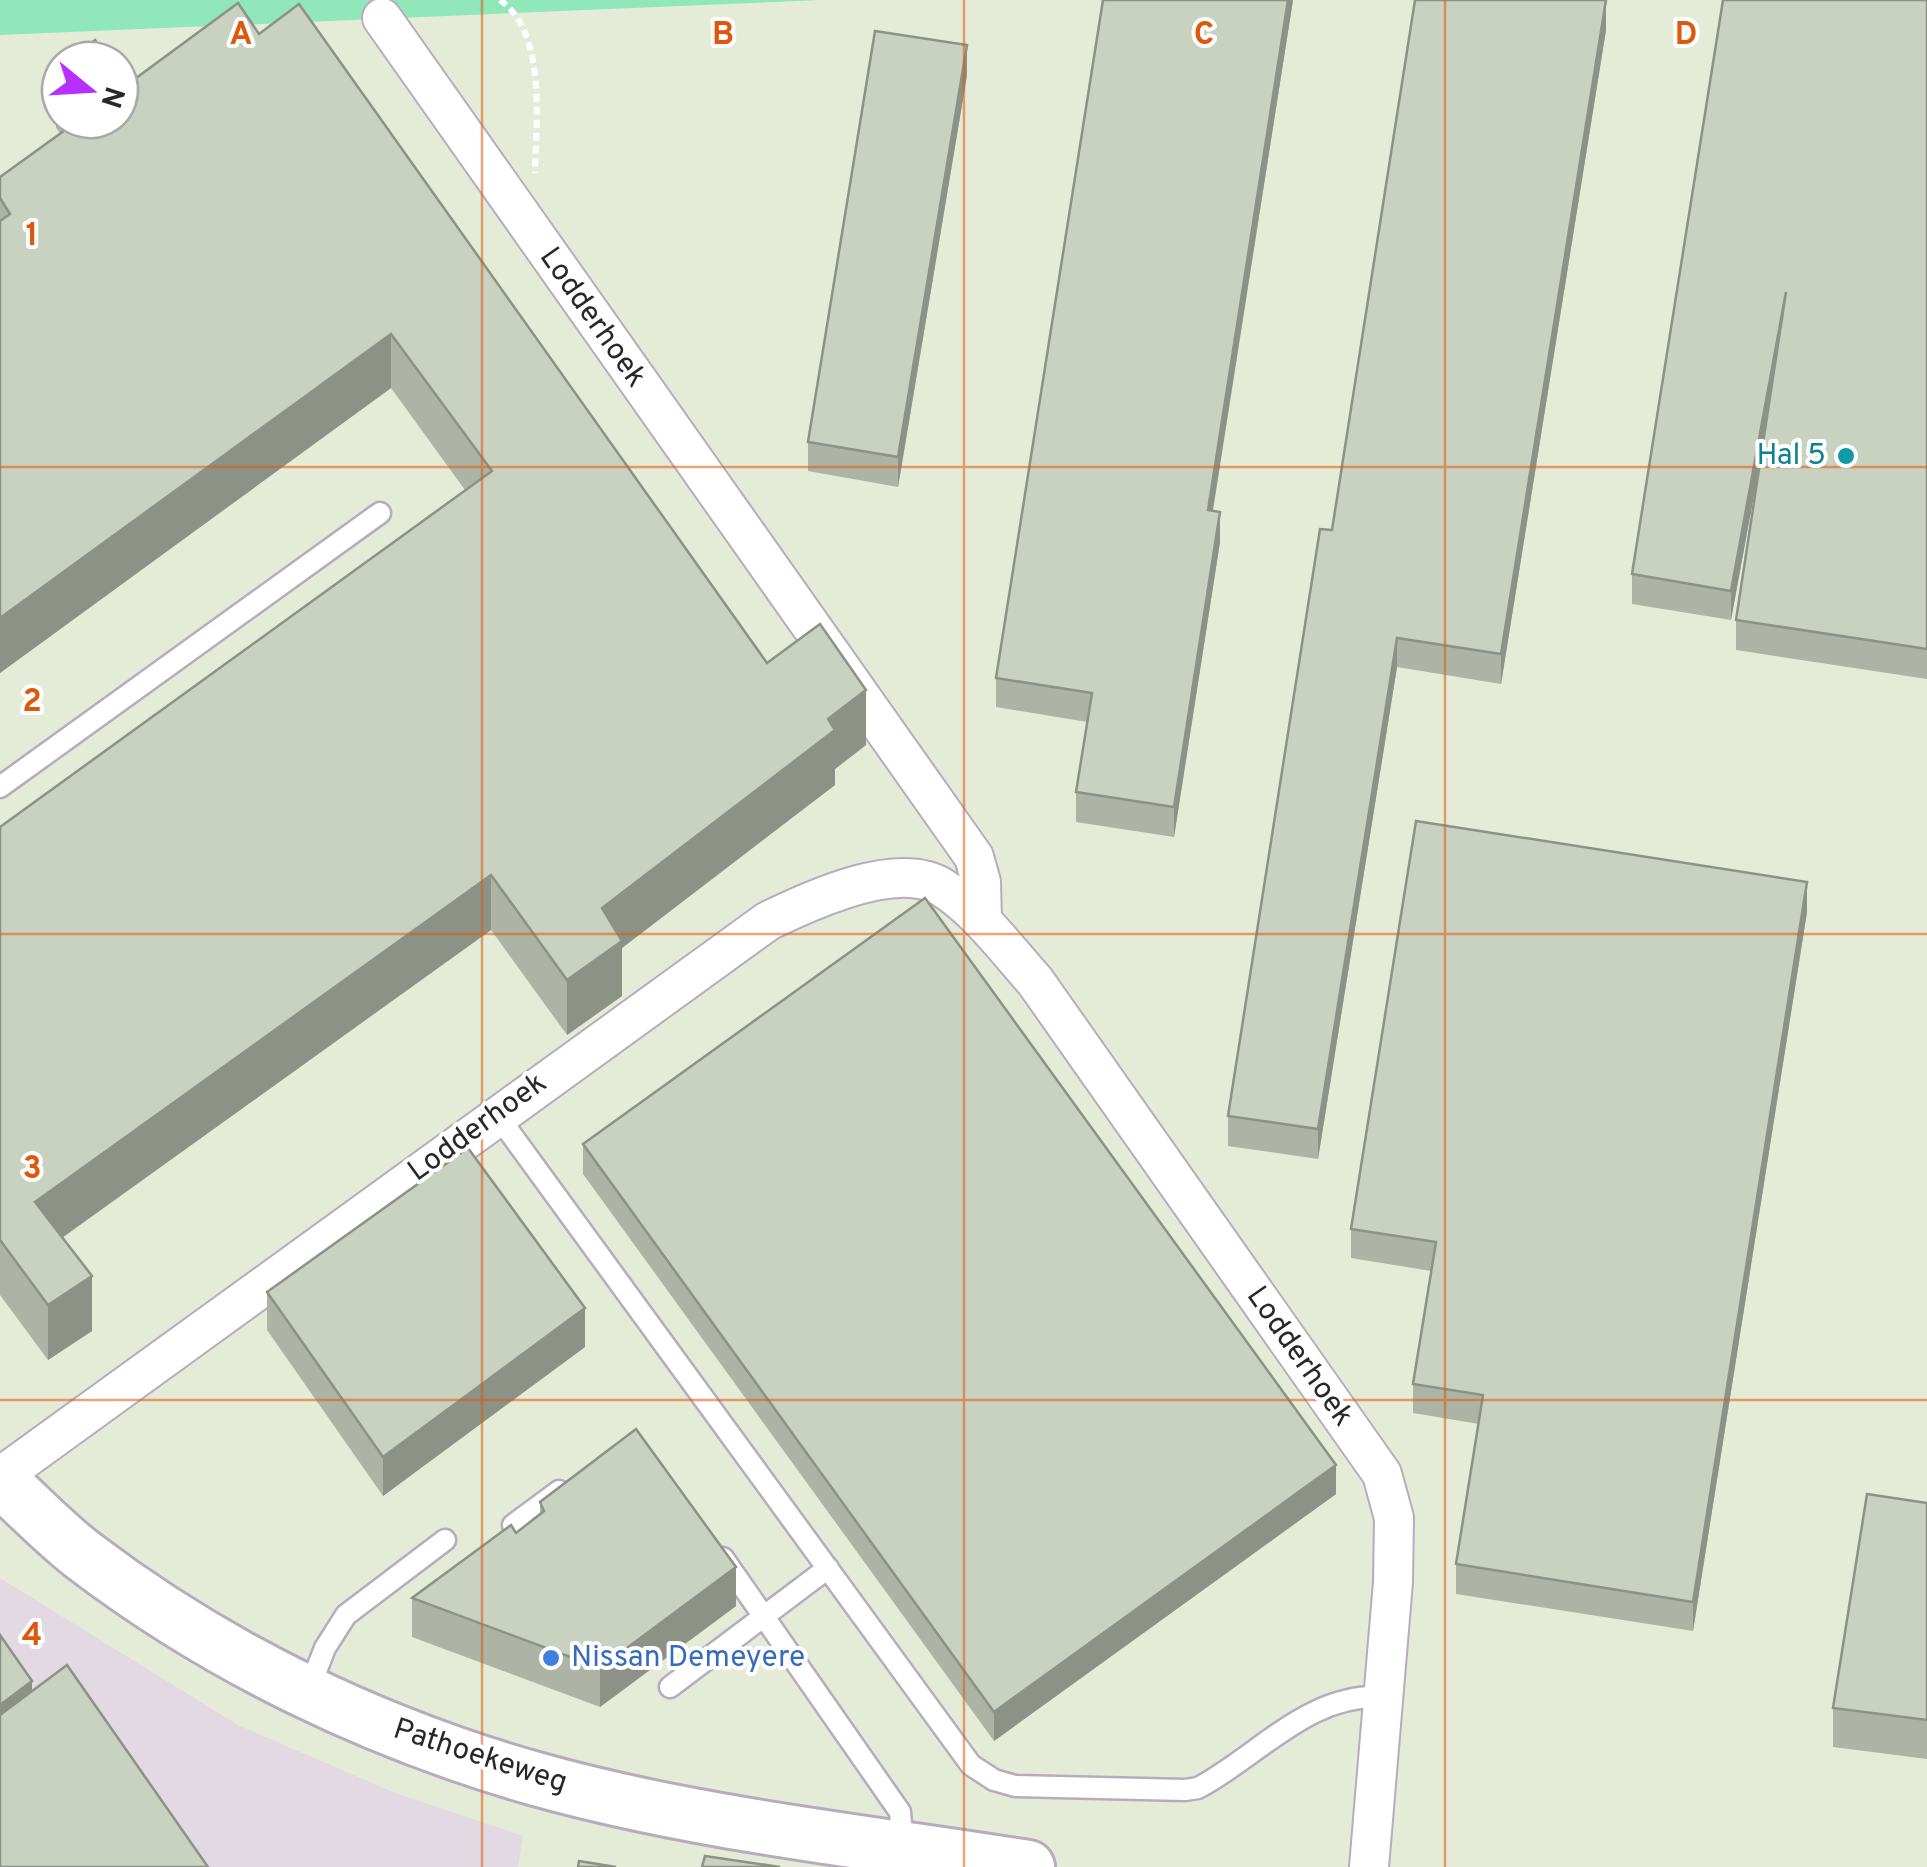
<svg xmlns="http://www.w3.org/2000/svg" width="1927" height="1867" viewBox="0 0 1927 1867" font-family="Overpass,sans-serif">
  <style>
    .industrial { fill: #e3d9e2 }
    .green { fill: #8fe7ba }
    .lines { fill: none; stroke-linecap: round; stroke-linejoin: round }
    .lane-casing { stroke: #b7acbd; stroke-width: 25 }
    .street-casing { stroke: #b7acbd; stroke-width: 42 }
    .secondary-casing { stroke: #b7acbd; stroke-width: 58 }
    .path { stroke: #fff; stroke-width: 6; stroke-dasharray: 8 5; stroke-linecap: butt }
    .lane { stroke: #fff; stroke-width: 20 }
    .street { stroke: #fff; stroke-width: 38 }
    .secondary { stroke: #fff; stroke-width: 52 }
    .wall { fill: #adb4a6 }
    .shaded-wall { fill: #8d9287 }
    .building { fill: #c9d1c1; stroke: #8d9287; stroke-width: 2.5 }
    .grid { fill: none; stroke: #de570d; stroke-width: 2.5; stroke-opacity: 0.55 }
    .culture-dot { fill: #0f9aa8; stroke: #fff; stroke-width: 4 }
    .shop-dot { fill: #3f7fe0; stroke: #fff; stroke-width: 4 }
    .labels { text-anchor: middle; dominant-baseline: central; stroke-width: 8; stroke-linejoin: round; paint-order: stroke }
    .street-label { font-size: 30px; fill: #282828; stroke: #fff }
    .culture-label { font-size: 30px; fill: #0d838f; stroke: #fff; text-anchor: end }
    .shop-label { font-size: 30px; fill: #366cbe; stroke: #fff; text-anchor: start }
    .grid-label { font-size: 32px; text-anchor: middle; font-weight: bold; fill: #de570d; stroke: #fff; stroke-width: 8; stroke-linejoin: round; paint-order: stroke }
  </style>
  <rect width="100%" height="100%" fill="#e4ecd7"/>
  <path class="industrial" d="M0,1578L238,1725L393,1792L523,1836L518,1867H0Z"/>
  <path class="green" d="M0,0H821L0,35Z"/>
  <g class="lines">
    <g class="lane-casing">
      <path id="lane" d="M0,787L380,513
        M497,1115L971,1765L994,1780L1015,1786L1185,1790L1198,1788C1260,1755 1308,1693 1384,1697
        M513,1525L559,1491
        M723,1558L900,1812L903,1847
        M670,1687L828,1568
        M309,1689L325,1648L346,1615L445,1540"/>
    </g>
    <g class="street-casing">
      <path id="street" d="M382,18L974,857L981,882L982,921
        M0,1477L768,921C811,900 899,859 943,888C979,911 1007,950 1035,981L1382,1474L1394,1518L1393,1582L1369,1867"/>
    </g>
    <g class="secondary-casing">
      <path id="secondary" d="M0,1480C28,1505 54,1533 84,1556C218,1658 374,1733 536,1779C696,1824 864,1841 1028,1867"/>
    </g>
    <path class="path" d="M500,0C547,33 536,122 535,173"/>
    <use href="#lane" class="lane"/>
    <use href="#street" class="street"/>
    <use href="#secondary" class="secondary"/>
  </g>
  <path class="wall" d="M1293,0L1213,511L1220,542L1174,837L1076,822V792L1087,722L996,707V678Z
    M1927,0V679L1736,650V620L1758,472L1731,620L1632,604V574Z
    M1606,30L1501,684L1397,667L1318,1159L1228,1146V1116L1332,530Z
    M259,34L767,663L866,745L835,769V785L622,948V996L567,1035L491,930L62,1238L92,1331L48,1360L0,1295V827L465,490L391,388L0,673V177L60,133L56,128V73L60,70V120H120L128,84Z
    M967,75L898,487L808,471V442Z
    M1807,912L1693,1631L1456,1594V1564L1479,1424L1413,1413V1384L1431,1271L1351,1258V1229Z
    M583,1144L1336,1494L994,1741L583,1174Z
    M267,1292L585,1347L383,1496L267,1330Z
    M540,1502L736,1606L600,1707L412,1637V1598L516,1533L540,1515Z
    M1927,1503V1759L1833,1747V1708Z"/>
  <path class="shaded-wall" d="M1288,0H1293L1208,540V510Z
    M1606,0V30L1501,684V654Z
    M967,45V75L898,487V457Z
    M1786,292V322L1731,620V591Z
    M391,334V388L0,673V618Z
    M1220,512V542L1174,837V807Z
    M1397,638V667L1318,1159V1129Z
    M866,690V745L835,769V785L622,948V996L567,1035V980L602,908L828,719Z
    M491,875V930L35,1257V1202Z
    M1807,882V912L1693,1631V1602Z
    M92,1276V1331L48,1360V1305Z
    M585,1308V1347L383,1496V1457Z
    M1336,1465V1494L994,1741V1712Z
    M736,1567V1606L600,1707V1668Z
    M32,1681V1720L0,1743V1705Z"/>
  <path class="building" d="M1103,0H1288L1208,510L1220,512L1174,807L1076,792L1092,693L996,678Z
    M1415,0H1606L1501,654L1397,638L1318,1129L1228,1116L1320,529L1332,530Z
    M1723,0H1927V649L1736,620L1786,292L1731,591L1632,574Z
    M238,3L259,34L299,4L767,663L820,624L866,690L828,719L835,730L602,908L622,941L567,980L491,875L35,1202L92,1276L48,1305L0,1240V827L492,471L391,334L0,618V221L10,214L0,198V177L79,120H120V74L128,84Z
    M875,31L967,45L898,457L808,442Z
    M95,40L110,60H72Z
    M1416,821L1807,882L1693,1602L1456,1564L1483,1395L1413,1384L1436,1242L1351,1229Z
    M925,898L1336,1465L994,1712L583,1144Z
    M468,1148L585,1308L383,1457L267,1292Z
    M636,1429L736,1567L600,1668L412,1598L511,1525L516,1533L544,1511L540,1502Z
    M1867,1494L1927,1503V1720L1833,1708Z
    M0,1635L32,1681L0,1705Z
    M67,1665L208,1867H0V1715Z
    M705,1856L780,1867H702Z
    M579,1861L616,1867H578Z"/>
  <path class="grid" d="M482,0V1867M964,0V1867M1445,0V1867M0,467H1927M0,934H1927M0,1400H1927"/>
  <circle class="culture-dot" cx="1846" cy="456" r="10"/>
  <circle class="shop-dot" cx="551" cy="1658" r="10"/>
  <g class="labels">
    <g class="street-label">
      <text transform="translate(592 318) rotate(55)">Lodderhoek</text>
      <text transform="translate(478 1128) rotate(-36)">Lodderhoek</text>
      <text transform="translate(1299 1357) rotate(55)">Lodderhoek</text>
      <text transform="translate(480 1757) rotate(18)">Pathoekeweg</text>
    </g>
    <g class="culture-label">
      <text x="1826" y="456">Hal 5</text>
    </g>
    <g class="shop-label">
      <text x="571" y="1658">Nissan Demeyere</text>
    </g>
  </g>
  <g class="grid-label">
    <text x="241" y="44">A</text>
    <text x="723" y="44">B</text>
    <text x="1204" y="44">C</text>
    <text x="1686" y="44">D</text>
    <text x="32" y="245">1</text>
    <text x="32" y="711">2</text>
    <text x="32" y="1178">3</text>
    <text x="32" y="1645">4</text>
  </g>
  <g transform="translate(90 90) rotate(108)"><circle r="48" fill="#ffffff" stroke="#a9a9a9" stroke-width="2.5"/>
  <path d="M0-8L18 38L0 25L-18 38Z" fill="#b631ff"/>
  <text y="-15" font-size="28" font-weight="bold" text-anchor="middle" fill="#282828">N</text>
  </g>
</svg>
